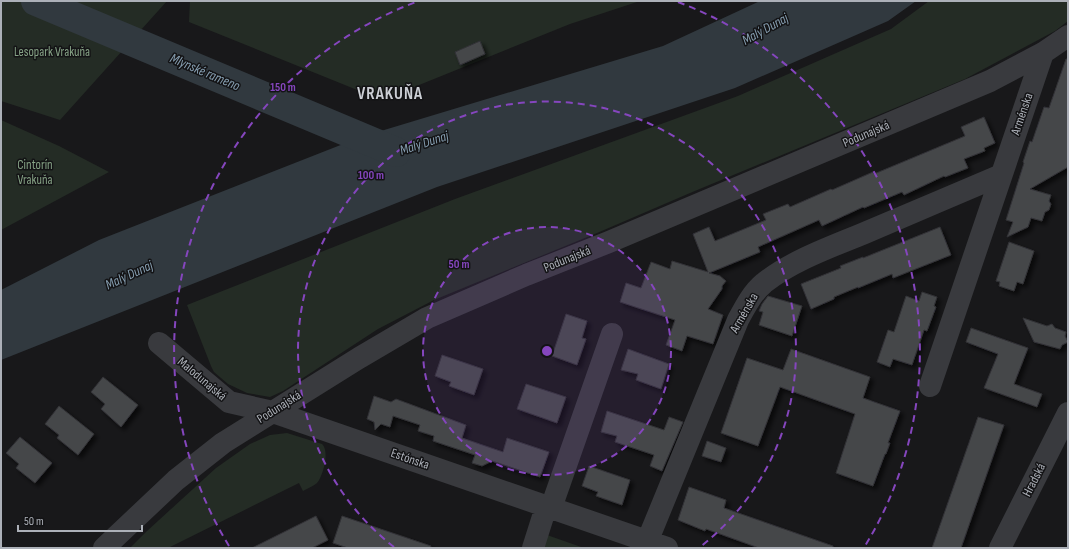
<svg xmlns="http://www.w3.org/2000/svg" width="1069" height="549" viewBox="0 0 1069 549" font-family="'Sofia Sans Condensed',sans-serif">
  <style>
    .green { fill: #242c25 }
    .water { fill: #31393f }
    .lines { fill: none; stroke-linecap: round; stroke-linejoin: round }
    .river { stroke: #31393f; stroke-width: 30 }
    .building { fill: #45464a; stroke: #323236; filter: url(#shadow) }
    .minor { stroke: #393a3e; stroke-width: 22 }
    .ring { fill: none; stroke: #8546be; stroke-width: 2; stroke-dasharray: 7 5 }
    .labels { text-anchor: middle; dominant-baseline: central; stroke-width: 3; stroke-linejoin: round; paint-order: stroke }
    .park-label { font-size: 13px; fill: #85a185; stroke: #131315 }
    .street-label { font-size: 13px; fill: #acb0b8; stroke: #131315 }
    .water-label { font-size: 14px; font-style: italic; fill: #869eb0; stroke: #131315 }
    .district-label { font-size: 17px; font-weight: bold; letter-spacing: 1px; fill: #cccfd5; stroke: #131315 }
    .centre { fill: #8546be; stroke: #131315; stroke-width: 2 }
    .ring-label { font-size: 12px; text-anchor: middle; font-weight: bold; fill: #8546be; stroke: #131315; stroke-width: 3; stroke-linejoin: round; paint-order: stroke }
  </style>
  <defs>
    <filter id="shadow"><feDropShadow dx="3.5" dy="3.5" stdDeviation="2" flood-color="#0009"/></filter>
  </defs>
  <rect width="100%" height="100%" fill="#18181a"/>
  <path class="green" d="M1,1H167L60,120L1,101Z
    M190,1H640L570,24L382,100L189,22Z
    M929,1H1068V21L1055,31L965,79L690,193L597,233L434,300L378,329L283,391L270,397L247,393L228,384L214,372L211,366L187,305L455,199L738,96L891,29Z
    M1,120L59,146L109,172L1,230Z
    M287,433L322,444C330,451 323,476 317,483C314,486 308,488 303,491L299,483L168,548H130L147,531L216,468L250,444L270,435Z
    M547,535L584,548H543Z"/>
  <path class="water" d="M760,1H916L888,21L735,88L437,187L1,360V290L99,240L361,137L663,46Z"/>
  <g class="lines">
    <path class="river" d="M36,1L396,152"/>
  </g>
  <path class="building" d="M480,41L485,54L460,65L455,52Z
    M1066,59H1068V167L1030,189L1051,195L1049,201L1051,204L1049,210L1045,212L1042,221L1031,218L1028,227L1007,237L1013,222L1006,220L1024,163L1023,162L1030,141L1032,142L1044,107L1049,108Z
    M984,117L995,143L984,148L985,151L964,159L968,168L945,177L944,176L904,195L902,192L864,208L863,207L822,226L819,220L758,247L760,252L709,273L720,276L726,281L722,286V289L708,309L723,315L713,344L687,336L682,351L666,345L675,320L620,302L626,283L641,288L651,262L670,269L672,261L708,272L693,234L709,227L715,241L766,220L763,214L788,204L790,207L831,189L832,190L873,172L874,174L965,136L961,127Z
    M940,227L951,255L893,278L892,274L858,288V287L834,297V299L811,309L801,284L841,268L840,266L863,257V258Z
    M1009,242L1034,251L1023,284L1017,282L1014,291L999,286L1000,282L996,281Z
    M922,292L937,297L934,306L936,307L927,331L924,330L912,365L893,359L890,367L877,362L888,330L894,332L906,296L919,301Z
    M768,296L802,306L792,336L759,325L763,312L759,311L762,304Z
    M566,314L587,321L582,338L586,339L577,365L552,356Z
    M1023,318L1047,326L1052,324L1055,328L1066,332L1065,336L1068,342L1062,345L1060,349L1034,342Z
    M971,328L1028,348L1014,384L1042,394L1037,407L984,388L998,354L966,342Z
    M628,349L669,364L661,389L636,380L638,374L621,370Z
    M791,349L870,377L863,398L900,411L888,443H890L886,454H885L873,486L836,473L855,414L780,387L758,446L721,433L747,358L783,370Z
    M442,355L483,369L474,395L449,386L451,382L435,376Z
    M103,377L138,405L121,427L101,409L105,404L91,392Z
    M526,384L566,397L557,423L517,409Z
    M374,396L391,402L396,399L466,425L462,438L503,452L507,438L549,452L540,477L492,461L482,466L472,463L475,455L433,441L434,436L418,431L420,425L393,416L390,427L381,424L375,430L374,422L367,419Z
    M59,406L94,434L78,455L57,438L59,435L45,424Z
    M607,411L664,430L669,417L683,422L662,471L650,466L654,455L615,442L617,436L601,432Z
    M978,417L1004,425L961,548H932Z
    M20,437L52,463L35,483L16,468L19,464L6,453Z
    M707,441L726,448L721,462L702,456Z
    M589,466L630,480L622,505L596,496L598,492L582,486Z
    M689,487L726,500L724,508L833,546V548H759L706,529L705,531L678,520Z
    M316,516L328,540L312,548H252Z
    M342,516L431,546L430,548H348L333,543Z"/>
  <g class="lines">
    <path class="minor" d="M159,343L229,402L273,412L667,548
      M930,386L1043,53
      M551,508L612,334
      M647,542L738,320C745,307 752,293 764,283C793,260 833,246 867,232C912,213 956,194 1001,175
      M104,548L176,480L223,443L359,358L427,318L526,275L609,242L990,81L1043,53L1068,36
      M533,548L546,507
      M1000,548L1068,413"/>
  </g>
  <circle cx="547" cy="351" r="124" fill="#8546be" fill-opacity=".12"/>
  <g class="ring">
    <circle cx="547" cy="351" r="124"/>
    <path d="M394 547A249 249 0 1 1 700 547"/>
    <path d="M229 546A373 373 0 0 1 416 2M678 2A373 373 0 0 1 865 546"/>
  </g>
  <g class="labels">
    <g class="park-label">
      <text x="52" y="52">Lesopark Vrakuňa</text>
      <text x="35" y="165">Cintorín<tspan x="35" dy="15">Vrakuňa</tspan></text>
    </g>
    <g class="street-label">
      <text transform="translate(1022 114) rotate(-71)">Arménska</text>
      <text transform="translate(866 134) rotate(-23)">Podunajská</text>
      <text transform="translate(567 259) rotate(-22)">Podunajská</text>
      <text transform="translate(744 313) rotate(-60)">Arménska</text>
      <text transform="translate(202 379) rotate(40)">Malodunajská</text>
      <text transform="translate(279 407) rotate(-32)">Podunajská</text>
      <text transform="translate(410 459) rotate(19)">Estónska</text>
      <text transform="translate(1034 480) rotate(-63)">Hradská</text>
    </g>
    <g class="water-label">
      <text transform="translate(765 29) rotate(-29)">Malý Dunaj</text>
      <text transform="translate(205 72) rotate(23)">Mlynské rameno</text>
      <text transform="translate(424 143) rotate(-18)">Malý Dunaj</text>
      <text transform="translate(129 275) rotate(-25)">Malý Dunaj</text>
    </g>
    <g class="district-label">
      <text x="390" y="94">VRAKUŇA</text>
    </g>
  </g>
  <circle cx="547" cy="351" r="6" class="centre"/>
  <g class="ring-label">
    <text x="283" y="91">150 m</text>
    <text x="371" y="179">100 m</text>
    <text x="459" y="268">50 m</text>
  </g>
  <rect width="1069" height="549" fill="none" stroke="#acb0b8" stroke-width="4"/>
  <path d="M18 525v6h124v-6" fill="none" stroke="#acb0b8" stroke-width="2"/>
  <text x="24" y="525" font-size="12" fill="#acb0b8" stroke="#131315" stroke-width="3" paint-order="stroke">50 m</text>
</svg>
